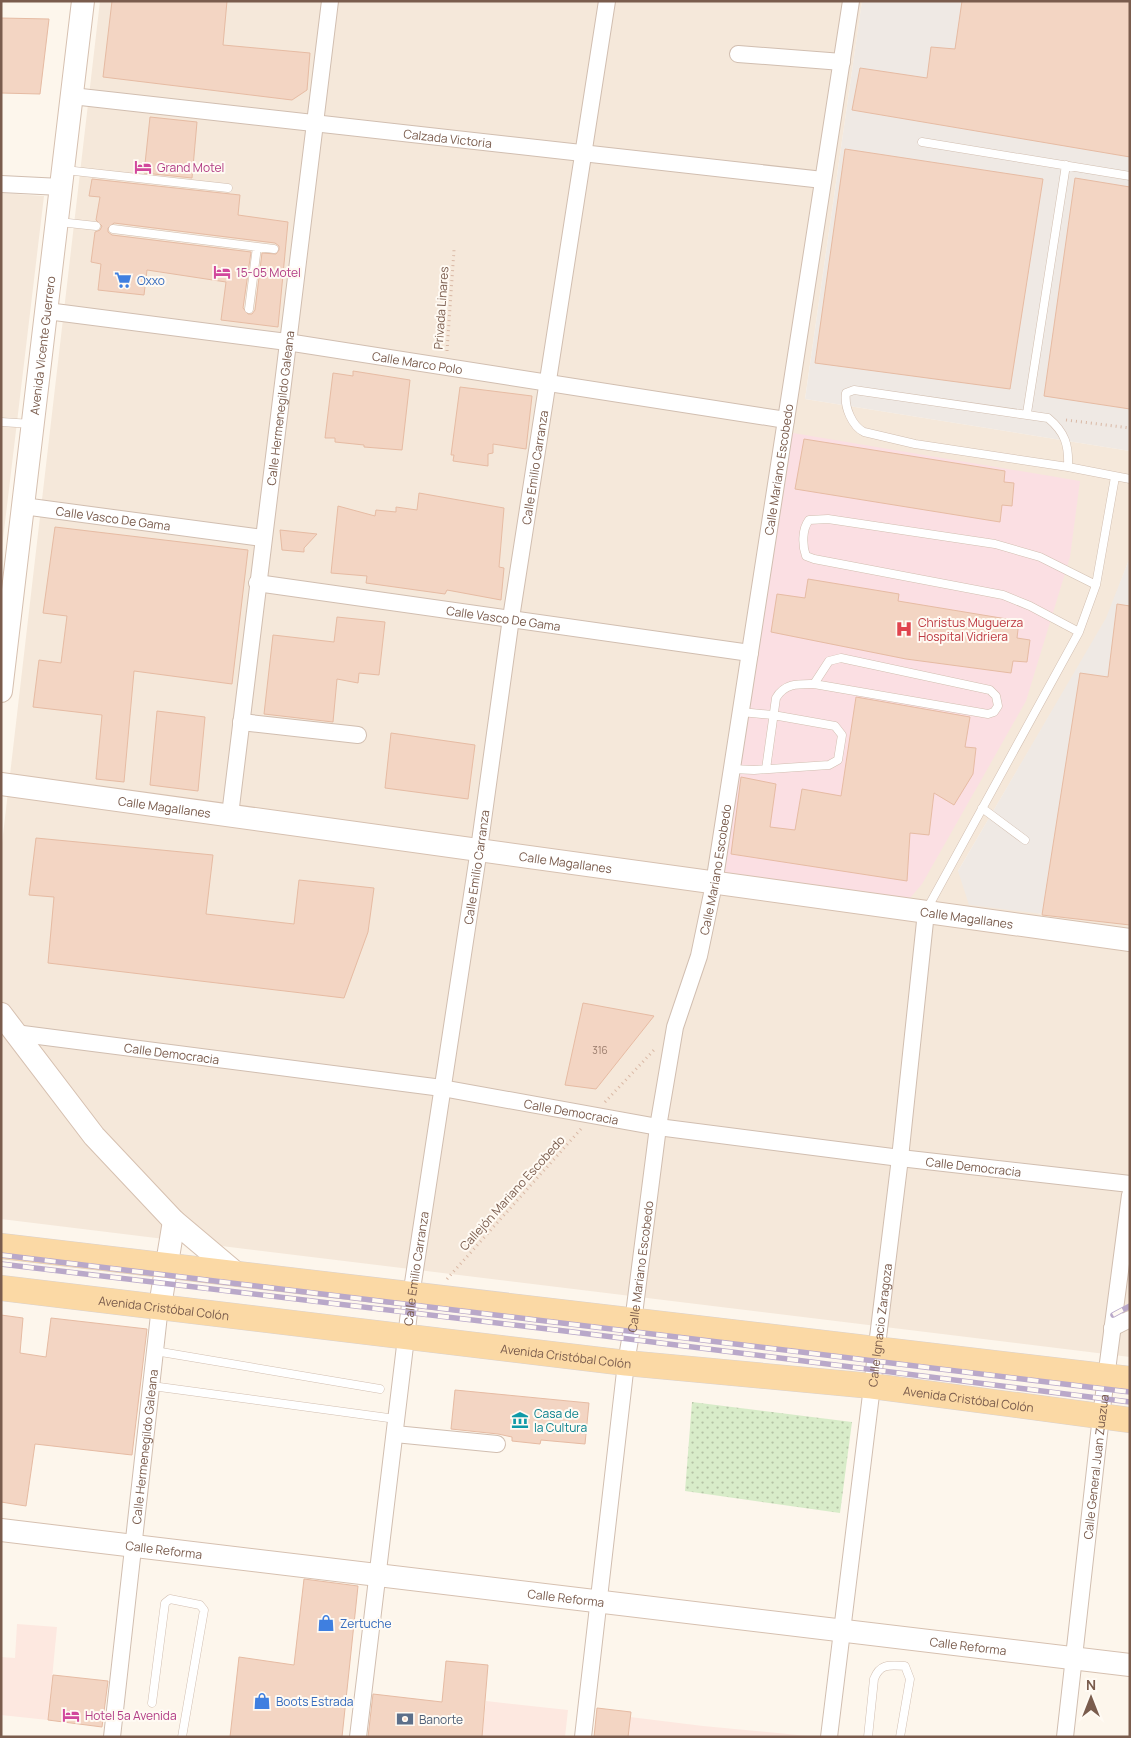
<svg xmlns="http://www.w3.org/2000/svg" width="1131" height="1738" viewBox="0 0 1131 1738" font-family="Manrope,sans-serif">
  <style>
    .residential { fill: #f5e8da }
    .commercial { fill: #fde8e0 }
    .industrial { fill: #efe9e4 }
    .medical { fill: #fbdfe3 }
    .grass { fill: url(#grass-dots) }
    .building { fill: #f3d5c3; stroke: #e6bba3; fill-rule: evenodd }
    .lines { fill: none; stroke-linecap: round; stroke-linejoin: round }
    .lane-casing { stroke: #d1beb0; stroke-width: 9 }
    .street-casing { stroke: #d1beb0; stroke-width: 18 }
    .secondary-casing { stroke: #d6c0b0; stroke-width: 24 }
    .primary-casing { stroke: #dad1cd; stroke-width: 26 }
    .path { stroke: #d9b8a5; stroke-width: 3; stroke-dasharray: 1 4; stroke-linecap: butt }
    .lane { stroke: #fff; stroke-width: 8 }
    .street { stroke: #fff; stroke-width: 16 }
    .secondary { stroke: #fff; stroke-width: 22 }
    .primary { stroke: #fbd9a5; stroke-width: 25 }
    .rail-casing { stroke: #b9a8c9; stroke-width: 5.5 }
    .rail { stroke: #fffaf3; stroke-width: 4; stroke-dasharray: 11; stroke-linecap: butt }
    .labels { text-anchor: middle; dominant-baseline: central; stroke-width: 4; stroke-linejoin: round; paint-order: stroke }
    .number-label { font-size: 10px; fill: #987a6a }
    .street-label { font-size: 12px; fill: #7a5c4d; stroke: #fffaf3 }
    .hotel-label { font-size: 12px; fill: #b23c85; stroke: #fffaf3; text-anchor: start }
    .shop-label { font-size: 12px; fill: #366cbe; stroke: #fffaf3; text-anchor: start }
    .health-label { font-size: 12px; fill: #be3a42; stroke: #fffaf3; text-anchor: start }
    .culture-label { font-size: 12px; fill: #0d838f; stroke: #fffaf3; text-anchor: start }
    .service-label { font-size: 12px; fill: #4e5e75; stroke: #fffaf3; text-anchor: start }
  </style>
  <defs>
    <pattern id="grass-dots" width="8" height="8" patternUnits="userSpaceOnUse" patternTransform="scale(1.25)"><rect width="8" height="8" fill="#d8ecc9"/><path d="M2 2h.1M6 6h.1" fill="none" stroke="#b4c2a5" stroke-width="1.8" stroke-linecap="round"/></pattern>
  </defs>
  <rect width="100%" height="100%" fill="#fdf6ec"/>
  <path class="residential" d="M100,1H862L805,399L1130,451V557L1107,618L958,871L1042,915L1130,925V1357L1,1219V852Z
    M1,193L44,196L1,556Z"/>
  <path class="commercial" d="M17,1624L57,1627L48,1720L1,1715V1657L15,1658Z
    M486,1701L568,1710L565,1737H482Z
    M630,1717L703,1726L808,1736L628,1737Z"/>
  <path class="industrial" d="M862,1H1130V451L805,399Z
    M1130,557V925L969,905L958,871L1106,618Z"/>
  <path class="medical" d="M787,432L1080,481L1070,557L1026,701L922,884L910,898L724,874Z"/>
  <path class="grass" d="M692,1402L852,1422L840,1513L685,1491Z"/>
  <path class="building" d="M112,1H227L223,45L310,53L307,90L292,100L103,77Z
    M962,1H1130V157L852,110L860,68L927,78L931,47L955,49Z
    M1,18L49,19L40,94L1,93Z
    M150,117L197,122L192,178L144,173Z
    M845,149L1043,179L1010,389L815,363Z
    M1075,178L1130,187V409L1044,396Z
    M92,179L240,195L238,215L288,222L278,327L221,320L226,282L147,270L144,295L98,290L101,264L91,262L95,232L100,230L102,226L96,220L100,197L89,196ZM114,223L275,243L279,246V250L276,254L262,253L255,310L252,314H248L243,308L251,252L112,235L108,232V228Z
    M353,371L410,380L402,450L364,447V445L335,442V438H325L333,373L353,376Z
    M460,387L532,396L526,449L493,444V453L488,454V466L453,461L454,455H451Z
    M804,439L1005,471L1004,482L1014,483L1012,506L1002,505L1000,522L795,489Z
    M419,493L504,508L499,567L504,568L501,600L447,590L445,594L366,583L367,576L331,573L338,506L375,516L376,510L396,512V507L417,510Z
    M55,527L248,550L232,684L134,671L124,782L96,779L102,715L33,707L39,660L61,663L67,616L43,613Z
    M280,530L317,534L304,548V552L282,550Z
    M808,579L899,594L898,601L1019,621L1017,638L1030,640L1027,662L1013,661L1011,673L906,659L771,632L777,594L805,598Z
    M1117,604L1130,606V925L1042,915L1080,673L1108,677Z
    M337,617L385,622L379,675L359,673L358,683L337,679L333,722L264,714L273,635L334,642Z
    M856,697L970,717L965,747L976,748L973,774L954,805L934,793L929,835L910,833L907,881L731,854L741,777L776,784L770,827L795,830L802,789L841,796Z
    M157,711L205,717L198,791L150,785Z
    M391,733L475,745L468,799L385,788Z
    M36,838L213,855L206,914L294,924L299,880L374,888L368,932L344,998L48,963L54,897L29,895Z
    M583,1003L654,1016L596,1089L565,1085Z
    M1,1315L23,1318L20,1353L46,1357L51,1318L147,1329L132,1455L35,1444L26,1506L1,1502Z
    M455,1390L589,1403L585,1444L541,1440L540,1444L512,1441V1437L498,1434L451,1429Z
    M304,1579L358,1586L342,1737H230L239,1657L294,1665Z
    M446,1661L488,1665L482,1737H368L373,1694L442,1702Z
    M53,1675L108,1681L102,1727L48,1720Z
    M597,1708L631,1712L628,1737H594Z"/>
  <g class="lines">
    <g class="lane-casing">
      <path id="lane" d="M922,142L1130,176
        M65,170L228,188
        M59,222L96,226
        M113,229L274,249
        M249,309L257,247
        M1027,413L1066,165
        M1,422L32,424
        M1068,467L915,444L864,432C852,426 844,407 846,393L854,390L1048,418C1065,432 1069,445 1068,467L1130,479
        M1079,632L1030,606L1003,595L814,559L806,556C802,545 802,529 809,520L828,519L995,544L1040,557L1096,585
        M732,769L754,770L829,765L838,760L842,735L835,726L773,715L741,712
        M766,769L776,698C785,683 798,684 814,684L988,714L994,712L998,706L996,696L990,690L841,658L829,661L814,684
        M982,808L1025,840
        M927,909L1079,632L1096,585L1115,477
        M155,1351L380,1389
        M152,1386L396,1419
        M152,1703L165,1603L170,1599L200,1605L204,1610L182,1737
        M868,1737L874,1679C880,1663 890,1665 905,1666L910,1679L900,1737"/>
    </g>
    <g class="street-casing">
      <g id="street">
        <path d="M738,54L842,62"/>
        <path id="s1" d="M72,96L823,180"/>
        <path d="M1,184L61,187"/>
        <path id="s2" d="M47,311L287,342L786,420"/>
        <path id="s3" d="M23,506L263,538"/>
        <path id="s4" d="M257,583L750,653"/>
        <path d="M241,722L358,735"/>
        <path id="s5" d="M230,815L330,1"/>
        <path id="s6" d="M15,1033L442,1088L658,1127L900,1158L1130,1184"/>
        <path d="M1112,1328L1130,1319"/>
        <path d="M395,1434L497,1444"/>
        <path id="s7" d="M112,1737L160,1306"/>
        <path id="s8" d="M358,1737L411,1296L479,849L511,618L607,1"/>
        <path id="s9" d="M583,1737L626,1363L633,1322L658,1127L675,1027L699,956L714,884L851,1"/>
        <path id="s10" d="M829,1737L900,1158L926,912"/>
        <path id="s11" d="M1065,1737L1101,1416L1130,1195"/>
      </g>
    </g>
    <g class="secondary-casing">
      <g id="secondary">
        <path id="s12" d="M1,691L83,1"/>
        <path id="s13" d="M1,784L1130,940"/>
        <path d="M1,1014L94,1136L174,1221L238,1275"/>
        <path d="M160,1306L174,1221"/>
        <path id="s14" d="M1,1530L1130,1665"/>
      </g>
    </g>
    <g class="primary-casing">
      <g id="primary">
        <path d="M1,1246L1130,1379"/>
        <path id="s15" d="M1,1288L626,1363L872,1386L1130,1420"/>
      </g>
    </g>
    <path class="path" d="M447,351L454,250
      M1066,420L1130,428
      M605,1102L654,1050
      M447,1279L581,1129"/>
    <use href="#lane" class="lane"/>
    <use href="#street" class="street"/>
    <use href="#secondary" class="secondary"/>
    <use href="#primary" class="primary"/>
    <g class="rail-casing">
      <path id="rail" d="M1,1255L1130,1392
        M1,1264L573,1332L1130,1402
        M1113,1315L1130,1306"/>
    </g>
    <use href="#rail" class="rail"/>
  </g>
  <defs>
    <g id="hotel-bare" transform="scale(1.35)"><path d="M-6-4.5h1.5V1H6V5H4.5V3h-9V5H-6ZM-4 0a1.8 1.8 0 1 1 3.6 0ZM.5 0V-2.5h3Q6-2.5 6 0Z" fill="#d1479c" stroke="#fffaf3" stroke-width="2.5" paint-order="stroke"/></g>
    <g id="supermarket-bare" transform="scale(1.35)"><path d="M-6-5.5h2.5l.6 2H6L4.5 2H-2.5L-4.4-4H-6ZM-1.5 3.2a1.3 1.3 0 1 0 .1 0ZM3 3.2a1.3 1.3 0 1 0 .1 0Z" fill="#3f7fe0" stroke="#fffaf3" stroke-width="2.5" paint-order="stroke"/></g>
    <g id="hospital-bare" transform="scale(1.35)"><path d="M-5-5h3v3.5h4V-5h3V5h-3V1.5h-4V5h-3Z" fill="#e0444e" stroke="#fffaf3" stroke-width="2.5" paint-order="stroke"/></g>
    <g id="museum-bare" transform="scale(1.35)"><path d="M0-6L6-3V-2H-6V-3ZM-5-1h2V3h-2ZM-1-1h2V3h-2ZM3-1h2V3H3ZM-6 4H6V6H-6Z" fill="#0f9aa8" stroke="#fffaf3" stroke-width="2.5" paint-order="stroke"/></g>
    <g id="shop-bare" transform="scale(1.35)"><path d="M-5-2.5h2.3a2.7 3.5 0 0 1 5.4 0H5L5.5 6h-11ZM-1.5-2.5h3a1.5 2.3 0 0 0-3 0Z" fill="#3f7fe0" stroke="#fffaf3" stroke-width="2.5" paint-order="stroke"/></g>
    <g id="bank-bare" transform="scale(1.35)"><path d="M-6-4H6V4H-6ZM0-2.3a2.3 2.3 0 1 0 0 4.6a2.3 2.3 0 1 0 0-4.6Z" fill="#5c6f8a" stroke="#fffaf3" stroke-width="2.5" paint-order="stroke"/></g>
  </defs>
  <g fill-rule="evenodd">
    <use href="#hotel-bare" x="143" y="167"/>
    <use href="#hotel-bare" x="222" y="272"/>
    <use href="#supermarket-bare" x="123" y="280"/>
    <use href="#hospital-bare" x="904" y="629"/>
    <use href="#museum-bare" x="520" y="1420"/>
    <use href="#shop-bare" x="326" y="1623"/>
    <use href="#shop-bare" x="262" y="1701"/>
    <use href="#hotel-bare" x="71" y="1715"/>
    <use href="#bank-bare" x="405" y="1719"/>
  </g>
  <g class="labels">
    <g class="number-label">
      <text x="600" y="1050">316</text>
    </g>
    <g class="street-label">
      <text stroke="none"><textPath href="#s1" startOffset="378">Calzada Victoria</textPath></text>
      <text transform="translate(441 308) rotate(-86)">Privada Linares</text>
      <text stroke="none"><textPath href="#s12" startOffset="348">Avenida Vicente Guerrero</textPath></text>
      <text stroke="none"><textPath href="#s2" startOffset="374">Calle Marco Polo</textPath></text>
      <text stroke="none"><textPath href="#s5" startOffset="410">Calle Hermenegildo Galeana</textPath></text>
      <text stroke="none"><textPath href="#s8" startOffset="1282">Calle Emilio Carranza</textPath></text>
      <text stroke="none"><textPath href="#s9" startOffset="1284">Calle Mariano Escobedo</textPath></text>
      <text stroke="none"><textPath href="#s3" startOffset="91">Calle Vasco De Gama</textPath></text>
      <text stroke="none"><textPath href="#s4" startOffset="249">Calle Vasco De Gama</textPath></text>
      <text stroke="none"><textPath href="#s13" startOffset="165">Calle Magallanes</textPath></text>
      <text stroke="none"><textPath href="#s13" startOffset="570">Calle Magallanes</textPath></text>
      <text stroke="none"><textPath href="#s8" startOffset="878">Calle Emilio Carranza</textPath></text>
      <text stroke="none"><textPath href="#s9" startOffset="879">Calle Mariano Escobedo</textPath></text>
      <text stroke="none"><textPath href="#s13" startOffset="975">Calle Magallanes</textPath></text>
      <text stroke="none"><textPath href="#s6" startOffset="158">Calle Democracia</textPath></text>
      <text stroke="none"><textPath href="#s6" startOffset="562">Calle Democracia</textPath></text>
      <text stroke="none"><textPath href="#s6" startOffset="968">Calle Democracia</textPath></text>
      <text transform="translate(512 1193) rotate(-48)">Callejón Mariano Escobedo</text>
      <text stroke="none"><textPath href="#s9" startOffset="474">Calle Mariano Escobedo</textPath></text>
      <text stroke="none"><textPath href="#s8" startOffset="472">Calle Emilio Carranza</textPath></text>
      <text stroke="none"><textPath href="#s15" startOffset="164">Avenida Cristóbal Colón</textPath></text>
      <text stroke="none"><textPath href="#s10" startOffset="415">Calle Ignacio Zaragoza</textPath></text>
      <text stroke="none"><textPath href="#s15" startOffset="569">Avenida Cristóbal Colón</textPath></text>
      <text stroke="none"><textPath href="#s15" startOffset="974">Avenida Cristóbal Colón</textPath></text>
      <text stroke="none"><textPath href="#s7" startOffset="292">Calle Hermenegildo Galeana</textPath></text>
      <text stroke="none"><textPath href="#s11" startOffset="272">Calle General Juan Zuazua</textPath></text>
      <text stroke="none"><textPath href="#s14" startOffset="164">Calle Reforma</textPath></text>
      <text stroke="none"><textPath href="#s14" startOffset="569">Calle Reforma</textPath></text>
      <text stroke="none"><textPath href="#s14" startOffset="974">Calle Reforma</textPath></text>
    </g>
    <g class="hotel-label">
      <text x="157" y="167">Grand Motel</text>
      <text x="236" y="272">15-05 Motel</text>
      <text x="85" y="1715">Hotel 5a Avenida</text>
    </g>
    <g class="shop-label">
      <text x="137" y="280">Oxxo</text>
      <text x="340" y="1623">Zertuche</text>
      <text x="276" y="1701">Boots Estrada</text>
    </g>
    <g class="health-label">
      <text x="918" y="622">Christus Muguerza<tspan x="918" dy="14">Hospital Vidriera</tspan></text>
    </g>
    <g class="culture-label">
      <text x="534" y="1413">Casa de<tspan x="534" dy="14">la Cultura</tspan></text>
    </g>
    <g class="service-label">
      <text x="419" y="1719">Banorte</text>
    </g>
  </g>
  <rect width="1131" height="1738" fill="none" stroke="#7a5c4d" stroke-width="5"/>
  <g transform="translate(1091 1698)" stroke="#fffaf3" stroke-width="4" paint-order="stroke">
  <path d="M0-4L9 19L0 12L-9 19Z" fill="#7a5c4d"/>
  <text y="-8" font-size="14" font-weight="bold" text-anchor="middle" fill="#7a5c4d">N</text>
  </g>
</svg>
